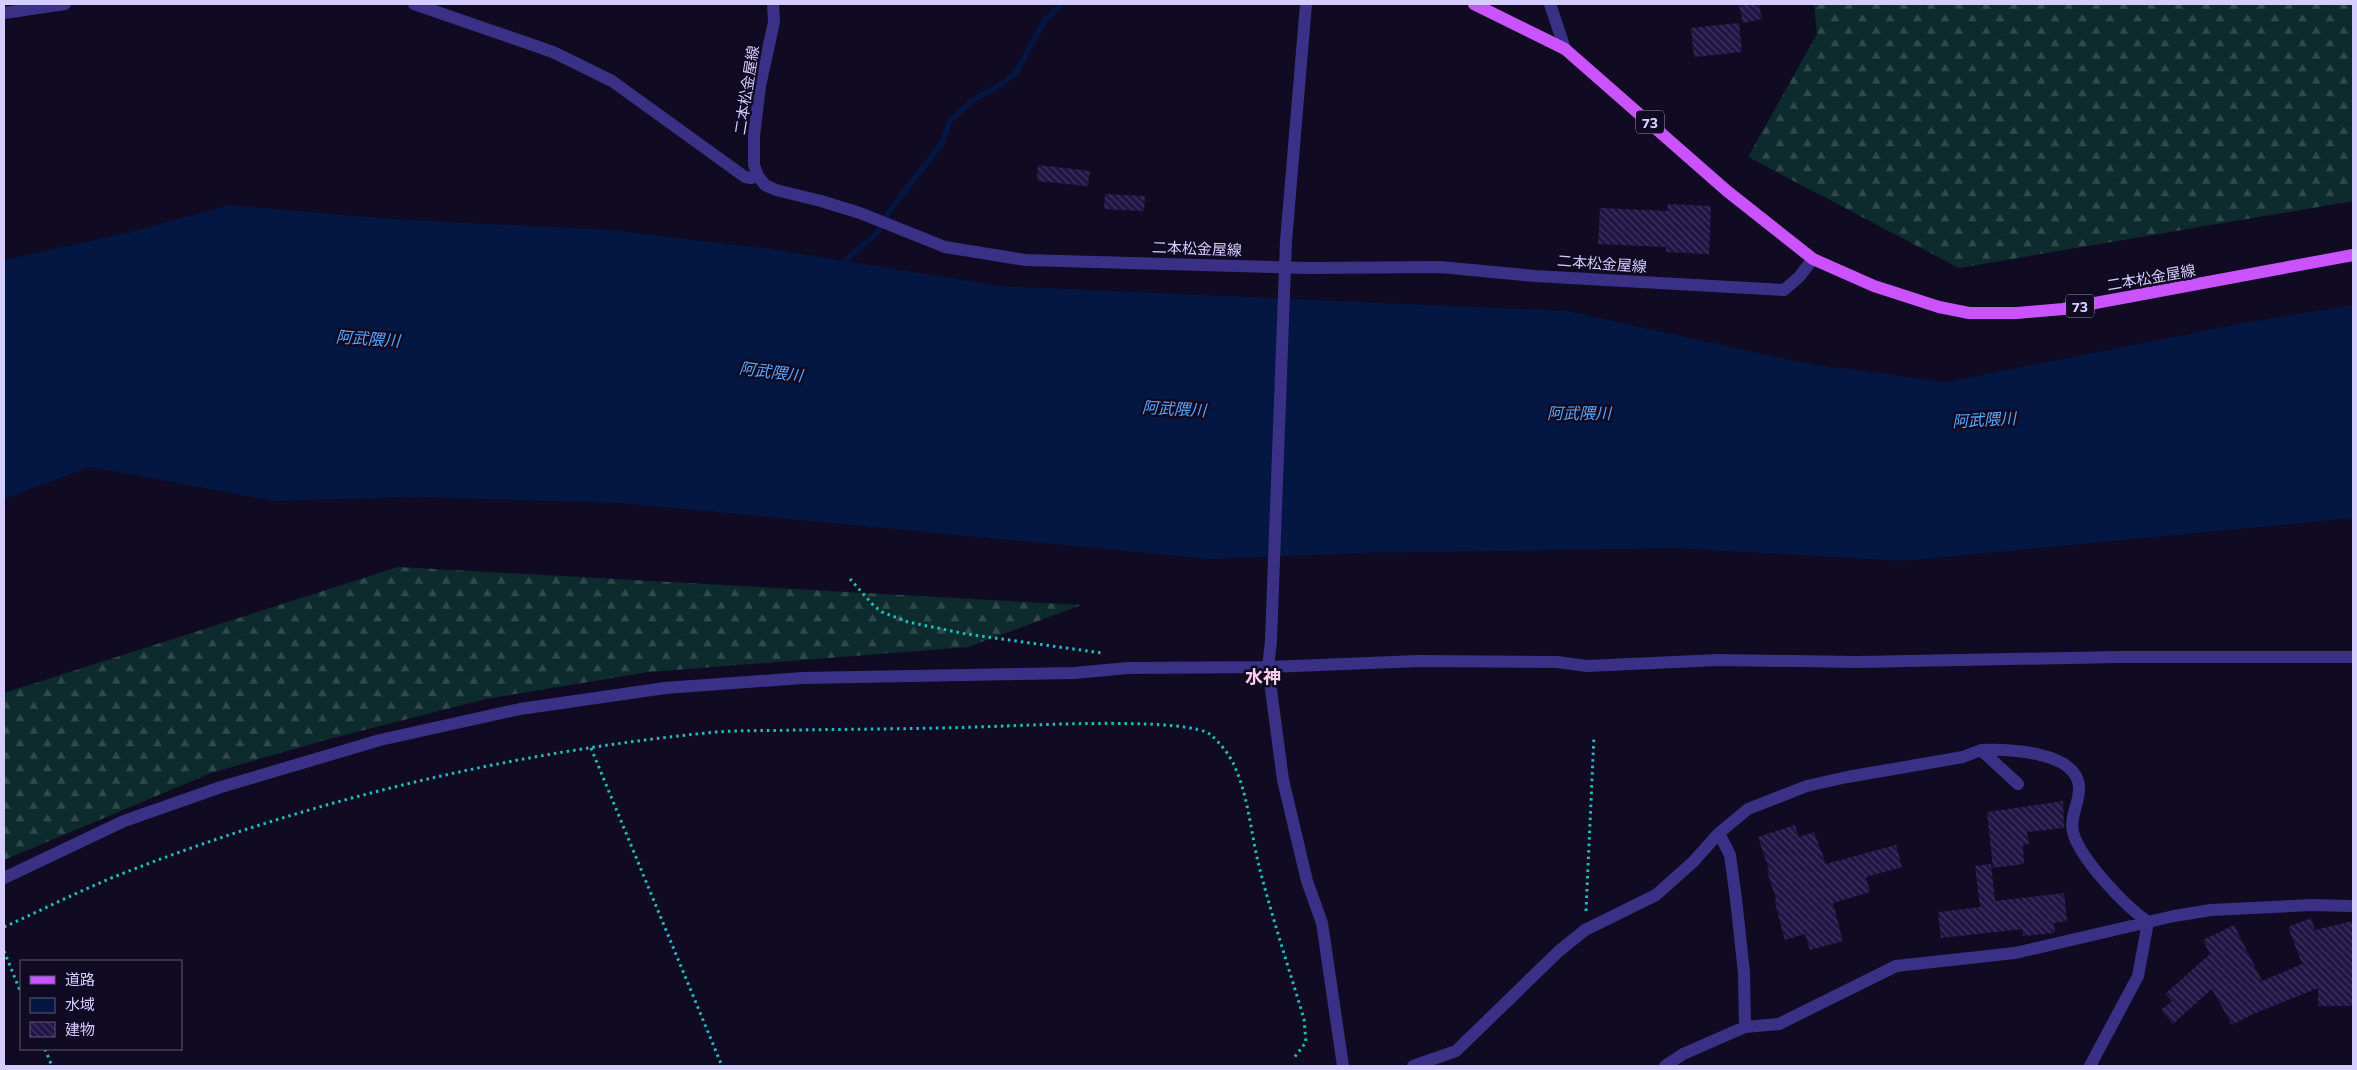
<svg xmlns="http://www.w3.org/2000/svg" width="2357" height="1070" viewBox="0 0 2357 1070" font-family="Commissioner,'Noto Sans JP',sans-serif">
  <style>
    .forest { fill: url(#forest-firs) }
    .water { fill: #041642 }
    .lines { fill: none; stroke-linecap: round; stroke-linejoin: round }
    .stream { stroke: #041642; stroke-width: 5.5 }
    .building { fill: url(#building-back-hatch) }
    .path { stroke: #21bdbe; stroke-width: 3; stroke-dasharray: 2.5 4; stroke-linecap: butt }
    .minor { stroke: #3a3186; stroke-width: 12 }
    .major { stroke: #cb53ff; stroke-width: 12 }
    .minor-bridge { stroke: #3a3186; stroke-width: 12 }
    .labels { text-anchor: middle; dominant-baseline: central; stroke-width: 5; stroke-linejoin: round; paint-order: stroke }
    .shield { fill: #100b22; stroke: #9a92bd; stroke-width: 1 }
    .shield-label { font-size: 14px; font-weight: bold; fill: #d5ccff }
    .street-label { font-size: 15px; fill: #d5ccff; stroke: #100b22 }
    .water-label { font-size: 16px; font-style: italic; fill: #5aa7ff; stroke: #100b22 }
    .quarter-label { font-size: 18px; font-weight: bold; fill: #ffceea; stroke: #100b22 }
  </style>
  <defs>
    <pattern id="forest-firs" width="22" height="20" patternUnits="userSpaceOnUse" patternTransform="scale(1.25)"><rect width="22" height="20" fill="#0d2b2d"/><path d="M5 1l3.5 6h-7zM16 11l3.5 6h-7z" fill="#2f494c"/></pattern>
    <pattern id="building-back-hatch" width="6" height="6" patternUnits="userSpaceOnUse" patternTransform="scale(1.25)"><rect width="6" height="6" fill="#221545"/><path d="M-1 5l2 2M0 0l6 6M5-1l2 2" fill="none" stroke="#413661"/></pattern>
  </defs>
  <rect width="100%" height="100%" fill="#100b22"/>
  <path class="forest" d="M1814,4H2353V201L1959,268L1748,157L1817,34Z
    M398,567L1081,605L968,647L649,672L486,699L329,739L211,773L4,860V693Z"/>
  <path class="water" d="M229,205L393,219L612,230L785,251L999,286L1568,311L1804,363L1946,382L2243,323L2353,305V518L1903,561L1675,548L1363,553L1210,559L621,503L412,497L273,501L90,467L4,499V260L131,232Z"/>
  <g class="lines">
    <path class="stream" d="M840,265L877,233L891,209L942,143L950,121L973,100L1003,83L1017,71L1045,20L1061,4"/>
  </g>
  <path class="building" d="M1739,4H1759L1762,19L1743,23Z
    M1739,23L1742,52L1694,57L1691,28Z
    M1038,165L1090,171L1088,186L1037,181Z
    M1105,194L1145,196L1144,211L1104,209Z
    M1668,204L1711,206L1709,254L1666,252V247L1598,244L1600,208L1667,211Z
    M2063,801L2064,828L2027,832L2029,844L2023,845L2024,864L1993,868L1987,812Z
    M1795,825L1799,837L1814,832L1826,864L1896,845L1902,867L1866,877L1870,892L1833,903L1843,941L1810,950L1805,934L1785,940L1774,899H1776L1767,871L1769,870L1758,837Z
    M1991,864L1995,901L2064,893L2067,921L2054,923L2055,933L2023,936L2022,929L1941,938L1938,912L1980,907L1975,866Z
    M2311,918L2315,930L2353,921V1006H2318V988L2253,1014L2232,1025L2212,989L2173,1024L2161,1010L2172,1001L2165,994L2210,954L2203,940L2234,925L2262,981L2302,964L2288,927Z"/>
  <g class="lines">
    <path class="path" d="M850,579L874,606L882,612L908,622L966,634L1102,653
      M591,748L722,1066
      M1586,911L1594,736
      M4,927C44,909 83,889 124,873C313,799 515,751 717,732C743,730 769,731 795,730C864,729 934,729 1004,726C1038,725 1190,717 1211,735C1220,743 1229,754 1234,765C1249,797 1251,836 1260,870C1273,920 1289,969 1304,1019L1306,1042L1294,1058
      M4,951L21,993
      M45,1049L52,1066"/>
    <path class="minor" d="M414,4L553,52L612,81L745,177L751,178L758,176
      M773,4L774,22L760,86L754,136V165L758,176L765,185L776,190L821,201L860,213L945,247L1025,260L1308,268L1440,267L1535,276L1784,290L1799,277L1813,259
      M1550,4L1565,49
      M4,13L65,4
      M1286,241L1306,4
      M1271,641L1268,667L1283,780L1307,881L1322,923L1343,1066
      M1981,750C2007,749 2077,751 2079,787C2080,802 2069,817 2073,832C2080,859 2125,906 2148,922L2138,976L2090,1066
      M1719,833L1730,855L1736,899L1744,973L1745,1027
      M4,878L124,821L221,787L380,740L520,709L665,688L803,678L1074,673L1128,668L1268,667L1418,661L1557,662L1587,666L1718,660L1858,662L2118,657H2353
      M1413,1066L1456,1051L1559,951L1585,930L1656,895L1693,862L1719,833L1748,809L1807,786L1847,777L1963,757L1981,750L2018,784
      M1665,1066L1683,1054L1745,1027L1779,1024L1896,966L2015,953L2174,916L2211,910L2311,905L2353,906"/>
    <path class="major" d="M1474,4L1565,49L1727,191L1813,259L1874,286L1939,307L1969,313H2017L2063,309L2353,255"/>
    <path class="minor-bridge" d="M1271,641L1286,241"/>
  </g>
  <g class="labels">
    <g class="shield">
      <rect x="1636" y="110.5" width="28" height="23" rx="4"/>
      <rect x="2066" y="294.5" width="28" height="23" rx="4"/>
    </g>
    <g class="shield-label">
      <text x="1650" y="122">73</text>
      <text x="2080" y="306">73</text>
    </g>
    <g class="street-label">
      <text transform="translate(746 90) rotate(-81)">二本松金屋線</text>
      <text transform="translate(1197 248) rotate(2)">二本松金屋線</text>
      <text transform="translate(1602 263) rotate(4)">二本松金屋線</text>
      <text transform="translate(2151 277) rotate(-10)">二本松金屋線</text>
    </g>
    <g class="water-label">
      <text transform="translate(368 338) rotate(4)">阿武隈川</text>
      <text transform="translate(771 371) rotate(7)">阿武隈川</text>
      <text transform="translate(1174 408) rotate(3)">阿武隈川</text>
      <text x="1579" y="412">阿武隈川</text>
      <text transform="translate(1984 419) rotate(-3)">阿武隈川</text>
    </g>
    <g class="quarter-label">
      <text x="1263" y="676">水神</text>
    </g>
  </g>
  <rect width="2357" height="1070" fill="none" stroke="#d5ccff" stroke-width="10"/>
  <rect x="20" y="960" width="162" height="90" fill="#100b22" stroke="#5f587a"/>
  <rect x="30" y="976" width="25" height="8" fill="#cb53ff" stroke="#5f587a"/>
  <text x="65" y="985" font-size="15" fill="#d5ccff">道路</text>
  <rect x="30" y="998" width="25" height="15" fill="#041642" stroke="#5f587a"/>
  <text x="65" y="1010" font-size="15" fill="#d5ccff">水域</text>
  <rect x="30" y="1022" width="25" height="15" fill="url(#building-back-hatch)" stroke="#5f587a"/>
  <text x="65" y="1035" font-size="15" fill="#d5ccff">建物</text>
</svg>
